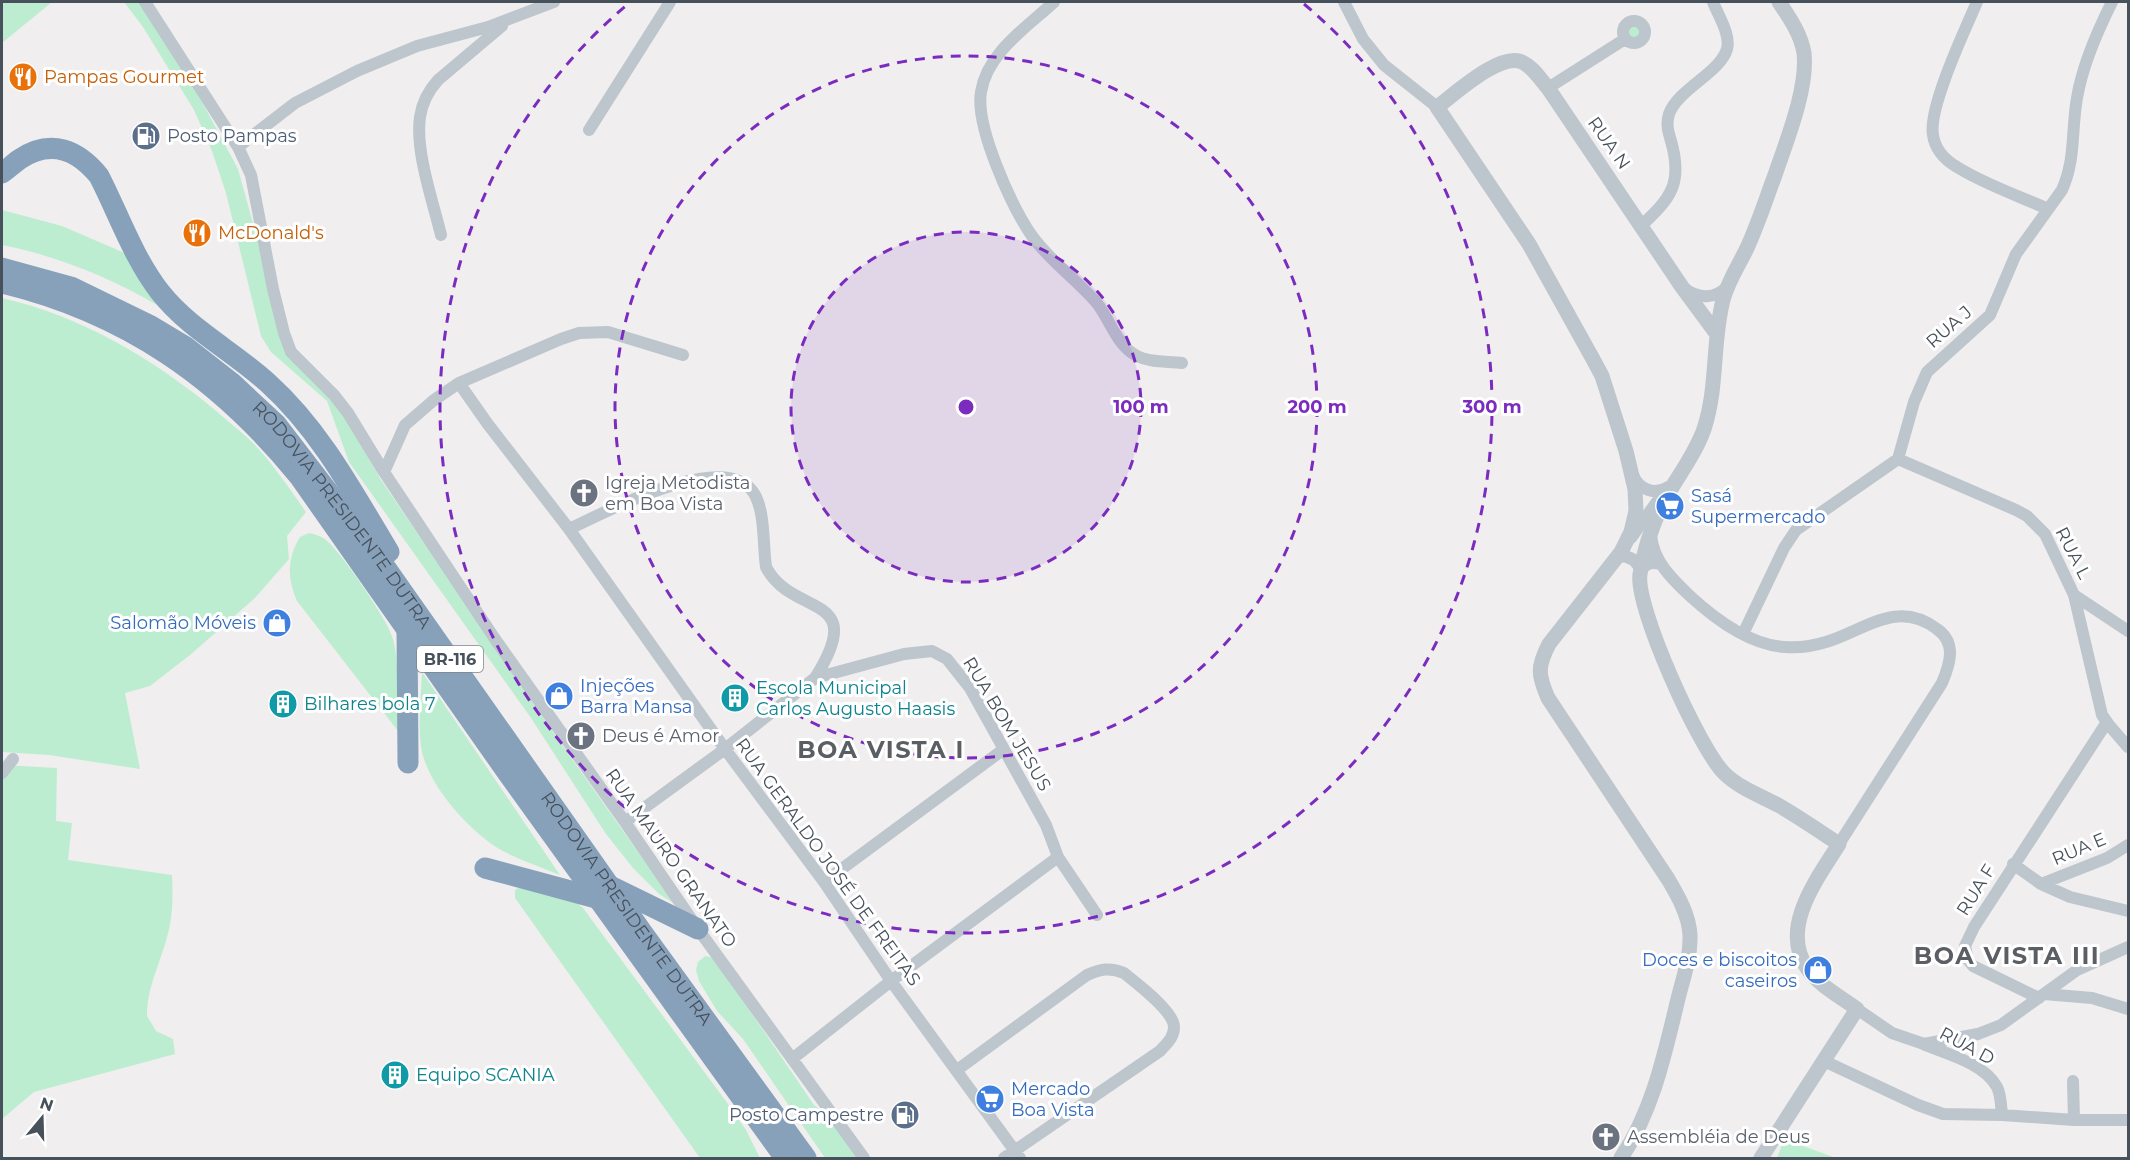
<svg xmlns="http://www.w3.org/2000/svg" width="2130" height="1160" viewBox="0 0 2130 1160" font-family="Montserrat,sans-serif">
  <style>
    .green { fill: #bdedd0 }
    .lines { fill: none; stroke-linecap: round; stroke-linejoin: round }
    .minor { stroke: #bdc5cd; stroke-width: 12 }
    .tertiary { stroke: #bdc5cd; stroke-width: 15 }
    .motorway { stroke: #87a1bb; stroke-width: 21 }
    .ring { fill: none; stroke: #7b2cbf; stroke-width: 3; stroke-dasharray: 10 8 }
    .labels { text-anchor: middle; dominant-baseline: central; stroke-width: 6; stroke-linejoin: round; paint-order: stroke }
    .shield { fill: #fff; stroke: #7e858c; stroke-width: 1.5 }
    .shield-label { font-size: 16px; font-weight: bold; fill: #47515b }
    .food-label { font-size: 18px; fill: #c56008; stroke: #fff; text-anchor: start }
    .service-label { font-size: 18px; fill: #4e5e75; stroke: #fff; text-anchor: start }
    .street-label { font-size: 18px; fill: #47515b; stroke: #fff }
    .worship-label { font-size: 18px; fill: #5b616d; stroke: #fff; text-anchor: start }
    .shop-label { font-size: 18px; fill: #366cbe; stroke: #fff; text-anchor: start }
    .culture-label { font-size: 18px; fill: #0d838f; stroke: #fff; text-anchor: start }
    .district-label { font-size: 24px; font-weight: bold; letter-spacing: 1.5px; fill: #5b5e63; stroke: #fff }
    .centre { fill: #7b2cbf; stroke: #fff; stroke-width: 3 }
    .ring-label { font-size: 18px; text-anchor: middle; font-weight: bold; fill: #7b2cbf; stroke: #fff; stroke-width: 6; stroke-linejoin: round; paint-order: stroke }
  </style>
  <rect width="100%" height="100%" fill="#f0eeee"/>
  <path class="green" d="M2,2H52L2,43Z
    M124,2H139L201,100L238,169L261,252L282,342L331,396L354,428L371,462L381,480L562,745L675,904L659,894L633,868L606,834L531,718L349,462L327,401L271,352L261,336L226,193L212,151L194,110L143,27Z
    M1625 32a9 9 0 1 1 18 0a9 9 0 1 1-18 0Z
    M2,210L62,226L127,254L157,305C109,277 57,256 2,245Z
    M2,298C81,316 152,358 215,410C227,421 241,431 253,443C273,464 289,488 306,512L287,536L289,559L255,598L190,655L150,686L125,693L140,769L49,755L2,752Z
    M309,533C315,534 321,536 326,540C340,551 389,621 393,639C400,665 397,703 398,731L297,601C287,579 287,558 300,537Z
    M422,672L560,875C541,867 519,860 501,850C469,831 426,784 421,746C418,722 421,696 422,672Z
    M2,765L57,768L56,821L72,823L68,860L172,875C173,896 173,917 167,937C160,964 147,987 147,1016L156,1031L173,1039L175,1054L34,1092L2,1119Z
    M520,887L576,902L583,908L728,1104L746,1130L760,1158H700L515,898V890Z
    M705,956L714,958L814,1105L826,1114L858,1158H825L743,1039L717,1011L699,981L696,970L698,962Z
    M1784,1139L1836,1158H1777Z"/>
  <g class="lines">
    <path class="minor" d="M145,2L238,147L251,175L273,289L284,333L291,352L334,395L348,413L384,472L495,639L625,822L698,929L864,1158
      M1054,2C1027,27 987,53 981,92C975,127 1012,207 1032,236C1050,261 1076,279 1096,302C1110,319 1116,345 1137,356C1151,363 1168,361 1182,363
      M1344,2L1363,39L1384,65L1437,107
      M1977,2C1965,30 1928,108 1933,135C1935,149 1945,160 1957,167C1984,184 2019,196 2048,209
      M1623 32a11 11 0 1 1 22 0a11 11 0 1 1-22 0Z
      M1548,88L1625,39
      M589,130L670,2
      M238,147L295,103L357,71L417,46L488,27L554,2
      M1642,225C1671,198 1683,183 1671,141C1668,131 1666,124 1669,114C1678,89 1720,73 1727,49C1731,35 1718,15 1713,2
      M441,235C433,202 415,151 420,117C422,103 429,90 438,80L502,26
      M1685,289C1699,299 1715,299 1727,287
      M459,383L487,423L569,529L725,749L824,882L891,981L1020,1158
      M1898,459L2016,510L2027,516L2045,534L2074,595L2102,715L2109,725L2128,747
      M384,472L405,425L434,400L459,383L561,339L579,333L608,332L683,355
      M1633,475C1639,489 1654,496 1668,487
      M569,529C606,512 728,446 755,495C765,513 763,546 766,567C792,618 870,591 815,678
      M1651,535C1653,561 1672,579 1690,596C1715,619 1749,645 1785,647C1798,648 1813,646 1826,642C1865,630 1897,599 1937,629C1957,643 1950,664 1942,683L1839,844
      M1631,538L1661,496
      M1617,556C1629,555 1637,560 1641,571C1645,563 1654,561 1662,565
      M2074,595L2128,631
      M1743,634L1784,548L1796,530L1898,459L1914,402L1927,372L1990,315L2016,254L2062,190C2076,158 2071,132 2077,98C2082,67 2098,30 2112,2
      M2,773L13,759
      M625,822L725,749L815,678L904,654L932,651L947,659L970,688L1046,825L1058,857L1097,915
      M2013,864L2041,884L2107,858L2128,845
      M824,882L1004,749
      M2041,884L2070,897L2128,911
      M2044,994L2092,998L2128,1009
      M2039,998L1973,966L1968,960L1965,946L1974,927L2107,722
      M1857,1009L1892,1033L1924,1044L1978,1034L2001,1025L2077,970L2128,947
      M1925,1045C1948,1054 1985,1064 1997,1087C2001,1095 2001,1105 2002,1115
      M792,1059L891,981L1058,857
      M1824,1061L1918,1105L1943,1114L2002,1115L2074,1120H2128
      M957,1070L1087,975C1100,969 1110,967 1124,973C1136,983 1174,1011 1174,1027C1174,1038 1166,1044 1160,1051L1004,1158
      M2073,1081L2074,1120"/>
    <path class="tertiary" d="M1621,1158C1652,1112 1664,1057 1677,1003C1682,981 1691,958 1690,935C1689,915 1678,896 1668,879L1548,698C1538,675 1537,667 1549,644L1621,552L1631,532L1636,511L1635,489L1626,451L1602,376L1594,361L1529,244L1437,107C1455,94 1500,52 1522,62C1533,67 1540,79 1548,88L1682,287L1716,333
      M1761,1158L1857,1009C1841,997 1818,985 1807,968C1779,927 1818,878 1839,844C1819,831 1799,817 1778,805C1759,795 1739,788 1724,773C1699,748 1635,607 1640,574C1644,550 1653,523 1664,501C1677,477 1695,455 1704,429C1718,387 1712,343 1723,300C1728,281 1739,265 1747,248C1758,224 1766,199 1775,175C1786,142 1808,89 1804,53C1801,34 1789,17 1779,2"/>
    <g class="motorway">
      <path d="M2,173C8,169 14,163 20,159C51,138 78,150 99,176C119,215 133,257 160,292C189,329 233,351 268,383C320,430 353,492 389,552"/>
      <path id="s1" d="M2,268L71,287L151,326L186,347L232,383L276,424L376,554L642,932L806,1158"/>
      <path d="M2,283C126,313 219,378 299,476L509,775L785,1158"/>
      <path d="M407,629L408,763"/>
      <path d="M485,868L600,899"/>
      <path d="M612,887L698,929"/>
    </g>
  </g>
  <circle cx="966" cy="407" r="175" fill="#7b2cbf" fill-opacity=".12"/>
  <g class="ring">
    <circle cx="966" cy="407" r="175"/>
    <circle cx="966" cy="407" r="351"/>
    <path d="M1304 4A526 526 0 1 1 628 4"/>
  </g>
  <defs>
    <g id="restaurant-disc" transform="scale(1.5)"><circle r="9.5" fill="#e8710a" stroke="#fff"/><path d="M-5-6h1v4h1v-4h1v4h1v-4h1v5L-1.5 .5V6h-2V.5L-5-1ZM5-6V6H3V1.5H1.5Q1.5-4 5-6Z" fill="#fff"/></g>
    <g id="fuel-disc" transform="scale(1.5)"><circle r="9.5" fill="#5c6f8a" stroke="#fff"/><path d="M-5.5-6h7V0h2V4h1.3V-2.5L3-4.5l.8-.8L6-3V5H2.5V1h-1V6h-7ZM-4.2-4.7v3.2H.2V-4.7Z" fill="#fff"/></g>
    <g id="church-disc" transform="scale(1.5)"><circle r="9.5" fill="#6b7280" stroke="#fff"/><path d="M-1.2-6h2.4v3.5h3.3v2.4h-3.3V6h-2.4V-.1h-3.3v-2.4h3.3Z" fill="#fff"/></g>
    <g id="supermarket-disc" transform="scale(1.5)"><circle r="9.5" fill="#3f7fe0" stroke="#fff"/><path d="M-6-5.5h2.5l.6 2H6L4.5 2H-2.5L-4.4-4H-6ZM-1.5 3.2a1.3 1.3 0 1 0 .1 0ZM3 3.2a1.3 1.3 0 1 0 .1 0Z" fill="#fff"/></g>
    <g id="shop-disc" transform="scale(1.5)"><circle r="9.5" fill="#3f7fe0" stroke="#fff"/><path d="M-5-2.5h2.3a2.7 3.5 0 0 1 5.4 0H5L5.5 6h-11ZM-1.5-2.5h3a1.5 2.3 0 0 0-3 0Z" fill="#fff"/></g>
    <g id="building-disc" transform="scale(1.5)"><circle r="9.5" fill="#0f9aa8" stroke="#fff"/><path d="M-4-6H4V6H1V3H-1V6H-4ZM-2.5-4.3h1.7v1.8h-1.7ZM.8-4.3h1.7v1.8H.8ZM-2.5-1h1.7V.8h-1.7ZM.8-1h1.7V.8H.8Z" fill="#fff"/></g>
  </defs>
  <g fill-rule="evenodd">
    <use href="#restaurant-disc" x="23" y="77"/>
    <use href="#fuel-disc" x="146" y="136"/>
    <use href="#restaurant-disc" x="197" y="233"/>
    <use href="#church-disc" x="584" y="493"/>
    <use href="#supermarket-disc" x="1670" y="506"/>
    <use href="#shop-disc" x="277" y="623"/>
    <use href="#shop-disc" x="559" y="696"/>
    <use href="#building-disc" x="735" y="698"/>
    <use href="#building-disc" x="283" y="704"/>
    <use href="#church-disc" x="581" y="736"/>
    <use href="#shop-disc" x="1818" y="970"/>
    <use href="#building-disc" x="395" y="1075"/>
    <use href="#supermarket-disc" x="990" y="1099"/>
    <use href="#fuel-disc" x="905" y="1115"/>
    <use href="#church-disc" x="1606" y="1137"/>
  </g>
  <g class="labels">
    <rect class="shield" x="417" y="646" width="66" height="26" rx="4.5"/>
    <g class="shield-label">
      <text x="450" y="659">BR-116</text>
    </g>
    <g class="food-label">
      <text x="44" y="77">Pampas Gourmet</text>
      <text x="218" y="233">McDonald's</text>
    </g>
    <g class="service-label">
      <text x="167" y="136">Posto Pampas</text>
      <text x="884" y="1115" text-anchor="end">Posto Campestre</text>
    </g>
    <g class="street-label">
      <text transform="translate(1609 143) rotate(55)">RUA N</text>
      <text transform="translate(1949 327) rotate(-41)">RUA J</text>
      <text stroke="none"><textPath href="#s1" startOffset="432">RODOVIA PRESIDENTE DUTRA</textPath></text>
      <text transform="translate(2073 553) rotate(63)">RUA L</text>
      <text transform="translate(1007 724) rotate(59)">RUA BOM JESUS</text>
      <text transform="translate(2079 849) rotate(-23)">RUA E</text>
      <text transform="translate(671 858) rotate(55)">RUA MAURO GRANATO</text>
      <text transform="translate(828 862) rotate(54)">RUA GERALDO JOSÉ DE FREITAS</text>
      <text transform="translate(1976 890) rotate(-58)">RUA F</text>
      <text stroke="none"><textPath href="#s1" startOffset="918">RODOVIA PRESIDENTE DUTRA</textPath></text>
      <text transform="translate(1967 1046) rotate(28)">RUA D</text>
    </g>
    <g class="worship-label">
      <text x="605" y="483">Igreja Metodista<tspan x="605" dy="21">em Boa Vista</tspan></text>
      <text x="602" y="736">Deus é Amor</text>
      <text x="1627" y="1137">Assembléia de Deus</text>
    </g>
    <g class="shop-label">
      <text x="1691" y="496">Sasá<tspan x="1691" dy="21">Supermercado</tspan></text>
      <text x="256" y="623" text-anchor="end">Salomão Móveis</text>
      <text x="580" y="686">Injeções<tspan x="580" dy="21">Barra Mansa</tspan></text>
      <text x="1797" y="960" text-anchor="end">Doces e biscoitos<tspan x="1797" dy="21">caseiros</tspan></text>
      <text x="1011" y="1089">Mercado<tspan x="1011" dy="21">Boa Vista</tspan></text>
    </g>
    <g class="culture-label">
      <text x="756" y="688">Escola Municipal<tspan x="756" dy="21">Carlos Augusto Haasis</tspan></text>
      <text x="304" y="704">Bilhares bola 7</text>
      <text x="416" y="1075">Equipo SCANIA</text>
    </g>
    <g class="district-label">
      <text x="881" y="749">BOA VISTA I</text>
      <text x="2007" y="955">BOA VISTA III</text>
    </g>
  </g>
  <circle cx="966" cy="407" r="9" class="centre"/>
  <g class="ring-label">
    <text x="1141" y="413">100 m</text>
    <text x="1317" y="413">200 m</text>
    <text x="1492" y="413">300 m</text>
  </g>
  <rect width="2130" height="1160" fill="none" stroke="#47515b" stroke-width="6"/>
  <g transform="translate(42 1118) rotate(19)" stroke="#ffffff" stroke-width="4.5" paint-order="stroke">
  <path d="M0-4.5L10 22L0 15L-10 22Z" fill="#47515b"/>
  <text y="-9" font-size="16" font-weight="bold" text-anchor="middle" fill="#47515b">N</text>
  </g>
</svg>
